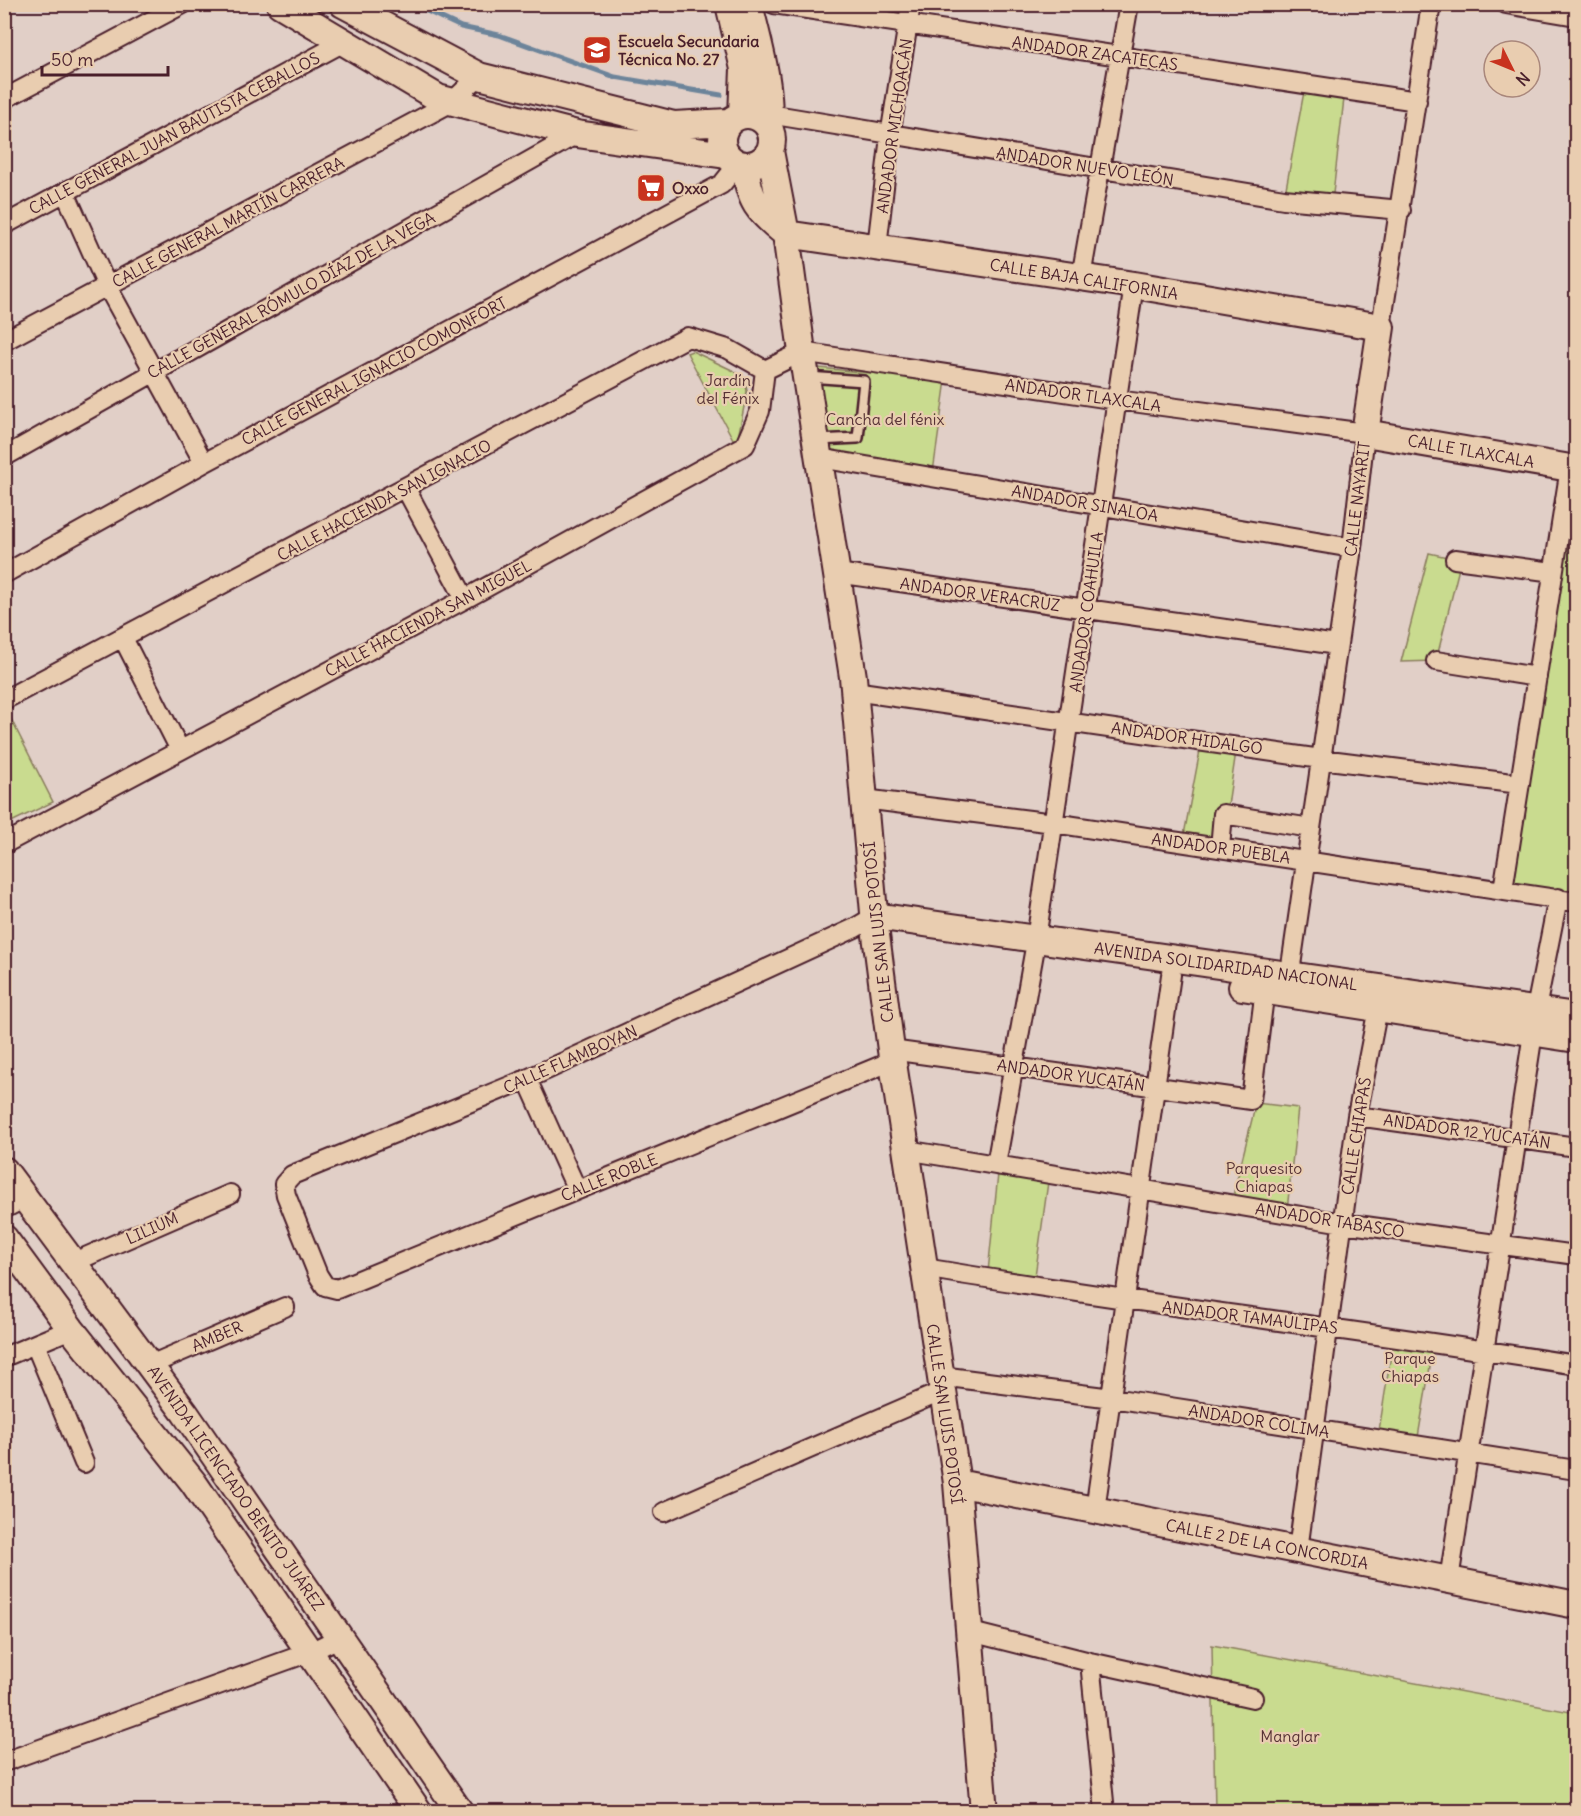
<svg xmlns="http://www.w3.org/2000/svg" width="1581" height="1816" viewBox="0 0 1581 1816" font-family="Delius,sans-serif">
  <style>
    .green { fill: #c9db8f; stroke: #8a7d5d; stroke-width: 1.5 }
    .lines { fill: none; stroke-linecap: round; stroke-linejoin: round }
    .stream { stroke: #6c849a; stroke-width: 5 }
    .lane-casing { stroke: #4a1f2b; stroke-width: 14 }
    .street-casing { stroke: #4a1f2b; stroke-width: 22 }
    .secondary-casing { stroke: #4a1f2b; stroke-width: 30 }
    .lane { stroke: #e9cdb0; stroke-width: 9 }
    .street { stroke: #e9cdb0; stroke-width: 18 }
    .secondary { stroke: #e9cdb0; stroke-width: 26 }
    .labels { text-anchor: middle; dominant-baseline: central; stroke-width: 4.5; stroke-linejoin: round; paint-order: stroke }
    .poi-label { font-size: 16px; font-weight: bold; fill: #4a1f2b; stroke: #e9cdb0; text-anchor: start }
    .street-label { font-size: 16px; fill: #4a1f2b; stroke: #e9cdb0 }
    .park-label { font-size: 16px; fill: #573235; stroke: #e9cdb0 }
  </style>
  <rect width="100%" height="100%" fill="#e1cfc7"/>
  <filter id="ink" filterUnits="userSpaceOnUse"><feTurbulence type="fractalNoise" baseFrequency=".0167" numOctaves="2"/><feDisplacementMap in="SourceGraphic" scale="12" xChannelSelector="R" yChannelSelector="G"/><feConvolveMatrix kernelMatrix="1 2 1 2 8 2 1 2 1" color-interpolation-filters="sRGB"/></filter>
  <g filter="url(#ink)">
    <path class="green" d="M1306,81L1345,90L1332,202L1284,199Z
      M692,351L734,371L745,380L747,391L738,438L734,441L687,353Z
      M818,368L946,380L933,472L825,454Z
      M1576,469V902L1503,890Z
      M1429,553L1461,560L1436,661L1401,662Z
      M8,713L53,802L5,825L4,715Z
      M1202,740L1237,745L1222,845L1183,840Z
      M1256,1103L1298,1108L1287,1210L1232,1200Z
      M998,1174L1048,1182L1035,1276L988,1272Z
      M1393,1342L1433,1349L1417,1443L1378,1437Z
      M1212,1645L1576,1713V1811H1215Z"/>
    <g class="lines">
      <path class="stream" d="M412,4L461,27L499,35L615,77L721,95"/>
      <g class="lane-casing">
        <path id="lane" d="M808,377L864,381L858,438L818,440"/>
      </g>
      <g class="street-casing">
        <path id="street" d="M774,4L1417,101
          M1506,4L1576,16
          M4,99L183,4
          M769,114L1284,199L1401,210
          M65,192L107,286L204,463
          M4,225L344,42
          M877,247L890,136L911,4
          M1081,277L1129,4
          M1381,327L1431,4
          M4,341L452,102L479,76
          M765,370L802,352L1117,400L1365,433L1352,548L1288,986
          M4,457L577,134
          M819,458L1352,548
          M406,489L465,599
          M1455,559L1553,572
          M837,573L1337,645
          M4,574L204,463L722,184L738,164
          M123,638L180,750
          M1436,661L1537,677
          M854,691L1321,759L1520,784
          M4,700L688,337L728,349L765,370
          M864,799L1054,823L1576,902
          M4,844L465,599L745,445L760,411L765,370
          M1220,848L1223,814L1311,828
          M1503,890L1570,468
          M875,916L855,928L527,1079L292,1175L284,1184L286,1195L318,1275L325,1286L337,1289L892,1061
          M1036,939L1134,285
          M1536,1009L1558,898
          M891,1050L1251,1100L1266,981
          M527,1079L577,1190
          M1357,1116L1576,1147
          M906,1150L1343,1223L1576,1255
          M996,1165L1034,953
          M4,1209L25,1198
          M74,1262L230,1194
          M924,1268C1141,1304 1359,1330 1576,1365
          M35,1344L84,1463
          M4,1357L71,1329
          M150,1365L285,1307
          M941,1376L1112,1398L1576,1470
          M1095,1510L1171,975
          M664,1512L943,1391
          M1298,1550L1357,1116L1378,1008
          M1449,1580L1533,1033
          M967,1631L1090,1662L1253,1698
          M1090,1662L1105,1812
          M4,1762L310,1652L341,1637"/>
      </g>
      <g class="secondary-casing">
        <path id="secondary" d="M280,4L438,98L577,134L726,155
          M343,4L479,76L674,125L728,122
          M729,4L744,69L742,115
          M749,4C758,43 772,86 768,126
          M722 140a25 25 0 1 1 50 0a25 25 0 1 1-50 0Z
          M770,151L786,234L802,352L853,677L876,935L891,1050L957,1483L984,1812
          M745,165C749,201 758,212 786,234L1134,285L1381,327L1365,433L1576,469
          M875,916L1576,1016
          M1242,987L1576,1039
          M4,1170L185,1413L460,1812
          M4,1238L71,1329L193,1482L419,1812
          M957,1483L1576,1605"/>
      </g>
      <use href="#lane" class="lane"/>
      <use href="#street" class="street"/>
      <use href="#secondary" class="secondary"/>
    </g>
  </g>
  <defs>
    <g id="school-square" transform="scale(1.5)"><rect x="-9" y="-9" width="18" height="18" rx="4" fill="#c8321e" stroke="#e9cdb0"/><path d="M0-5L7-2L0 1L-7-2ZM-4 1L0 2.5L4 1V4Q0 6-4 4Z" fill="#fff"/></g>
    <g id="supermarket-square" transform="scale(1.5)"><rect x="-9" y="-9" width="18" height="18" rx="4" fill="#c8321e" stroke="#e9cdb0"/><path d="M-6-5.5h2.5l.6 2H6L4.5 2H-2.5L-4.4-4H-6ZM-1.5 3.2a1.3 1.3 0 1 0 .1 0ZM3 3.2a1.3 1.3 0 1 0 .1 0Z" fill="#fff"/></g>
  </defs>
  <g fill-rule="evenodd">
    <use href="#school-square" x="597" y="50"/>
    <use href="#supermarket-square" x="651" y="188"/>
  </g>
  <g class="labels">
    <g class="poi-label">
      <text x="618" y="41">Escuela Secundaria<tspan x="618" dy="18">Técnica No. 27</tspan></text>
      <text x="672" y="188">Oxxo</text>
    </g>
    <g class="street-label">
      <text transform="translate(1095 53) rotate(8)">ANDADOR ZACATECAS</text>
      <text transform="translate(894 126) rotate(-82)">ANDADOR MICHOACÁN</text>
      <text transform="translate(174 133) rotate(-28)">CALLE GENERAL JUAN BAUTISTA CEBALLOS</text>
      <text transform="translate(1085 166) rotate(9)">ANDADOR NUEVO LEÓN</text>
      <text transform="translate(228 222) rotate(-28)">CALLE GENERAL MARTÍN CARRERA</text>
      <text transform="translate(1084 279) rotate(9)">CALLE BAJA CALIFORNIA</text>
      <text transform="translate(291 295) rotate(-29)">CALLE GENERAL RÓMULO DÍAZ DE LA VEGA</text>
      <text transform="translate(374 371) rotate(-28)">CALLE GENERAL IGNACIO COMONFORT</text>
      <text transform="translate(1083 395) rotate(8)">ANDADOR TLAXCALA</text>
      <text transform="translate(1471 451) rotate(10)">CALLE TLAXCALA</text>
      <text transform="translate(1357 499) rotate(-83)">CALLE NAYARIT</text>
      <text transform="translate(384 500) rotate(-28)">CALLE HACIENDA SAN IGNACIO</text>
      <text transform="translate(1085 503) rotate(10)">ANDADOR SINALOA</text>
      <text transform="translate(980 594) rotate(8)">ANDADOR VERACRUZ</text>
      <text transform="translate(1086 612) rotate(-82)">ANDADOR COAHUILA</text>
      <text transform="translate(428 618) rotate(-28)">CALLE HACIENDA SAN MIGUEL</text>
      <text transform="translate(1187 738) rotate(8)">ANDADOR HIDALGO</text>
      <text transform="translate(1221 848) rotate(8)">ANDADOR PUEBLA</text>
      <text transform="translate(878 932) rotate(-96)">CALLE SAN LUIS POTOSÍ</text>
      <text transform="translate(1226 966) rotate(8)">AVENIDA SOLIDARIDAD NACIONAL</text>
      <text transform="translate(570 1059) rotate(-24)">CALLE FLAMBOYAN</text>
      <text transform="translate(1071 1075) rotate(8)">ANDADOR YUCATÁN</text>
      <text transform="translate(1467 1131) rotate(8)">ANDADOR 12 YUCATÁN</text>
      <text transform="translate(1356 1136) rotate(-81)">CALLE CHIAPAS</text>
      <text transform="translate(609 1177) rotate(-22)">CALLE ROBLE</text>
      <text transform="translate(1330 1220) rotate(9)">ANDADOR TABASCO</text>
      <text transform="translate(152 1228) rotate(-24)">LILIUM</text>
      <text transform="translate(1250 1317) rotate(7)">ANDADOR TAMAULIPAS</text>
      <text transform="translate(217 1336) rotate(-23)">AMBER</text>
      <text transform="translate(945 1414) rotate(82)">CALLE SAN LUIS POTOSÍ</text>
      <text transform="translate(1259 1421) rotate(9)">ANDADOR COLIMA</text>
      <text transform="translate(236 1488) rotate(55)">AVENIDA LICENCIADO BENITO JUÁREZ</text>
      <text transform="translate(1267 1544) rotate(11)">CALLE 2 DE LA CONCORDIA</text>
    </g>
    <g class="park-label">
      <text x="728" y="380">Jardín<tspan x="728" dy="18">del Fénix</tspan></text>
      <text x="885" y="419">Cancha del fénix</text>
      <text x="1264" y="1168">Parquesito<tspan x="1264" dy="18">Chiapas</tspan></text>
      <text x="1410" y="1358">Parque<tspan x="1410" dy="18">Chiapas</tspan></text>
      <text x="1290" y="1736">Manglar</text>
    </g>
  </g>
  <rect width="1581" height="1816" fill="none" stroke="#e9cdb0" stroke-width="24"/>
  <rect x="12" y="12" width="1557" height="1792" fill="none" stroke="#4a1f2b" stroke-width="2" filter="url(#ink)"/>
  <g transform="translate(1512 69) rotate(133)"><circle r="28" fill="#e9cdb0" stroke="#a9877b" stroke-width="1.5"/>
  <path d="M0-4.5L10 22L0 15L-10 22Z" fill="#c8321e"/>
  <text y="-9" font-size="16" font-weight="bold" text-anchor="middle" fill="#4a1f2b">N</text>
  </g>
  <path d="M42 66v9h126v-9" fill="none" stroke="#4a1f2b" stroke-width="3"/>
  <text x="51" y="66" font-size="18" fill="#4a1f2b" stroke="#e9cdb0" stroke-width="4.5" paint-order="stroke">50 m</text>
</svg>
